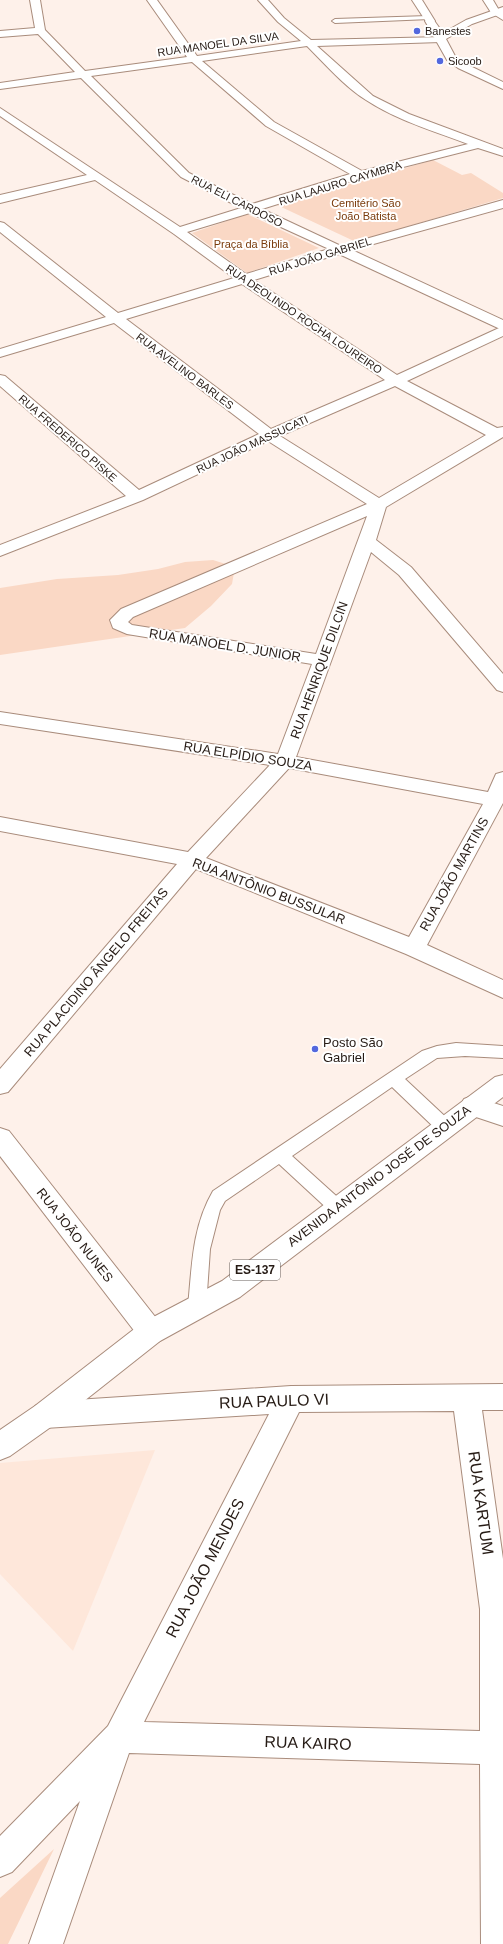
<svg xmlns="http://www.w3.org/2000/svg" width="503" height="1944" viewBox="0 0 503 1944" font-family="Helvetica,sans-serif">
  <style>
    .built { fill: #fee7da }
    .green { fill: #fad8c5 }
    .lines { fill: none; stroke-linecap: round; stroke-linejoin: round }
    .service-casing { stroke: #a98c7c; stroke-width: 2 }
    .pedestrian-casing { stroke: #a98c7c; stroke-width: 2 }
    .minor-casing { stroke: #a98c7c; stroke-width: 2 }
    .tertiary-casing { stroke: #a98c7c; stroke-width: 2 }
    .primary-casing { stroke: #a98c7c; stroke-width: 2 }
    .service { fill: #fff; fill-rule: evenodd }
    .pedestrian { fill: #fff; fill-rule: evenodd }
    .minor { fill: #fff; fill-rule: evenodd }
    .tertiary { fill: #fff; fill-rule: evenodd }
    .primary { fill: #fff; fill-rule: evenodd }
    .poi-dot { fill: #5368de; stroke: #fff; stroke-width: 1.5 }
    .labels { text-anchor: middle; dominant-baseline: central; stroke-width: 4; stroke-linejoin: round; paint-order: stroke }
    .far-poi-label { font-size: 11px; fill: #261b15; stroke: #fff; text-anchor: start }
    .far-street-label { font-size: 11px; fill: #261b15; stroke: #fff }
    .far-park-label { font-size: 11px; fill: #7a3b0b; stroke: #fff }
    .shield { fill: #fff; stroke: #675f5b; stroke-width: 1 }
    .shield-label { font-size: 12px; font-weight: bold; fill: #261b15 }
    .street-label { font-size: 13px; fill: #261b15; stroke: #fff }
    .poi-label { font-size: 13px; fill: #261b15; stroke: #fff; text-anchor: start }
    .near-street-label { font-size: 16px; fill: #261b15; stroke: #fff }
  </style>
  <rect width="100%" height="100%" fill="#fef1ea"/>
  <path class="built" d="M155,1450L73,1651L0,1574V1463Z"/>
  <path class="green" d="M433,160L462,175L471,173L503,193V198L356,242L277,205Z
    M247,214L319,248L247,273L192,233Z
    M213,560L235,567L232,584L211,606L185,628L0,655V588L57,579L118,575L158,569L185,562Z
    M54,1849L8,1944H0V1898Z"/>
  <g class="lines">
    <g class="service-casing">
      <path id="service" d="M428,16L430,17V19L335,23L332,21L335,19Z
        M456,1043L503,1046V1058L465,1056L437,1058L405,1079L451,1122L453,1127L451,1132L445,1134L439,1132L392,1087L292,1156L344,1203L347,1208L344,1213L338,1215L332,1213L279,1164L225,1201L220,1210L210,1249L206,1307L203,1313L197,1315L191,1313L188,1307C192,1266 192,1227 213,1191L422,1051L437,1046Z"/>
    </g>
    <g class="pedestrian-casing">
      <path id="pedestrian" d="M495,9L503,13V20L490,12Z"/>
    </g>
    <g class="minor-casing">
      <path id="minor" d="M30,0H40L45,30L85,71L187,57L147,0H157L197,56L301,41L278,22L258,0H268L284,18L311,40L444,37L446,39L441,42L317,46L373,96L409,114L503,149V156L478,148L364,177L262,209L341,246L503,200V208L352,250L503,320V336L407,381L497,428L503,427V437L386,507L376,540L411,567L503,674V692L497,690L399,575L371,552L296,757L488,792L496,774L503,772V803L427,945L503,980V998L406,954L196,869L8,1092L0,1094V1069L177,864L0,831V817L188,852L270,765L0,724V712L278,754L312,664L127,634L113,628L110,620L121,609L367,504L268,441L143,500L0,556V545L126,496L0,386V375L5,376L139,490L259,434L114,323L0,357V349L106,317L0,232V222L4,223L118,313L234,278L174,234L95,180L0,203V195L87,175L0,116V108L180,227L241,208L181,177L81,78L0,89V83L75,72L38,34L0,37V31L35,28ZM307,46C325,64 344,86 366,100C396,120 434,131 468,144L362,171L274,122L202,61ZM192,62L266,126L350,174L252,204L189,173L91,76ZM250,213L329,249L246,274L187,232ZM339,254L498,328H499L397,375L254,280ZM242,284L385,380L271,429L126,319ZM395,386L486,435L379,498L280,436ZM367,516L316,654L132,625L128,622L133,617ZM289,768L483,804L409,937L206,858Z
        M483,0H493L500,12L498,14H492Z
        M472,1096L503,1106V1126L464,1113L460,1106L464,1099Z
        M0,1128L9,1131L160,1323L164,1332L160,1341L151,1344L142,1341L0,1156Z
        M503,1384V1410H482L503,1559V1944H481L480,1764L129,1753L63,1944H29L80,1801L12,1872L0,1877V1836L108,1726L269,1414L45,1428L35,1424L31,1415L35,1406L45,1402L291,1386ZM454,1411L480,1609V1731L144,1722L299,1412Z"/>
    </g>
    <g class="tertiary-casing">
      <path id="tertiary" d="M412,0H422L435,21L433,23H427Z"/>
    </g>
    <g class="primary-casing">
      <path id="primary" d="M503,7V13L472,24L446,39L455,56L466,64L503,82V89L458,68L447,60L425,21L427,19H433L443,33L466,20Z
        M503,1075V1097L240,1297L160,1341L55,1424L10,1456L0,1460V1430L35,1406L142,1323L222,1281L495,1077Z"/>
    </g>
    <use href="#service" class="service"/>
    <use href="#pedestrian" class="pedestrian"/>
    <use href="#minor" class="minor"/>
    <use href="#tertiary" class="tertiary"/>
    <use href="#primary" class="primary"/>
  </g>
  <g class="poi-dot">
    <circle cx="417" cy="31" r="4"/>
    <circle cx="440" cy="61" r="4"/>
    <circle cx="315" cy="1049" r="4"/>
  </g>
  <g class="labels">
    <g class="far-poi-label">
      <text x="425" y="31">Banestes</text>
      <text x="448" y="61">Sicoob</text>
    </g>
    <g class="far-street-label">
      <text transform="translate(218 44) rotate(-8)">RUA MANOEL DA SILVA</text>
      <text transform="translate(340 183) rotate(-17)">RUA LAAURO CAYMBRA</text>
      <text transform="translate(237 201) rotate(27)">RUA ELI CARDOSO</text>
      <text transform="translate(320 256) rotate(-17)">RUA JOÃO GABRIEL</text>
      <text transform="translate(304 319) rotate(34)">RUA DEOLINDO ROCHA LOUREIRO</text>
      <text transform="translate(185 371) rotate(37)">RUA AVELINO BARLES</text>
      <text transform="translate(68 438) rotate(41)">RUA FREDERICO PISKE</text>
      <text transform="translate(252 444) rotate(-25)">RUA JOÃO MASSUCATI</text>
    </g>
    <g class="far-park-label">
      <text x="366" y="203">Cemitério São<tspan x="366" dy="13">João Batista</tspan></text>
      <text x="251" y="244">Praça da Bíblia</text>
    </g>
    <rect class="shield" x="230" y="1260" width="50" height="20" rx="3"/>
    <g class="shield-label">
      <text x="255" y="1270">ES-137</text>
    </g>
    <g class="street-label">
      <text transform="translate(225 645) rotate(9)">RUA MANOEL D. JUNIOR</text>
      <text transform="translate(319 670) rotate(-70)">RUA HENRIQUE DILCIN</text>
      <text transform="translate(248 756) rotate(9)">RUA ELPÍDIO SOUZA</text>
      <text transform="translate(454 874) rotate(-61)">RUA JOÃO MARTINS</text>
      <text transform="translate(269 891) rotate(21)">RUA ANTÔNIO BUSSULAR</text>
      <text transform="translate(96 972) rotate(-50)">RUA PLACIDINO ÂNGELO FREITAS</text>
      <text transform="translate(379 1176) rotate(-37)">AVENIDA ANTÔNIO JOSÉ DE SOUZA</text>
      <text transform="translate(75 1235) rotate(52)">RUA JOÃO NUNES</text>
    </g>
    <g class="poi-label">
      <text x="323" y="1042">Posto São<tspan x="323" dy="15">Gabriel</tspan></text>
    </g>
    <g class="near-street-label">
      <text transform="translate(274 1401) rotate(-2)">RUA PAULO VI</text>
      <text transform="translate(481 1503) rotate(82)">RUA KARTUM</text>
      <text transform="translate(205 1568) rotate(-63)">RUA JOÃO MENDES</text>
      <text transform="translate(308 1743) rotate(2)">RUA KAIRO</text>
    </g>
  </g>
</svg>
